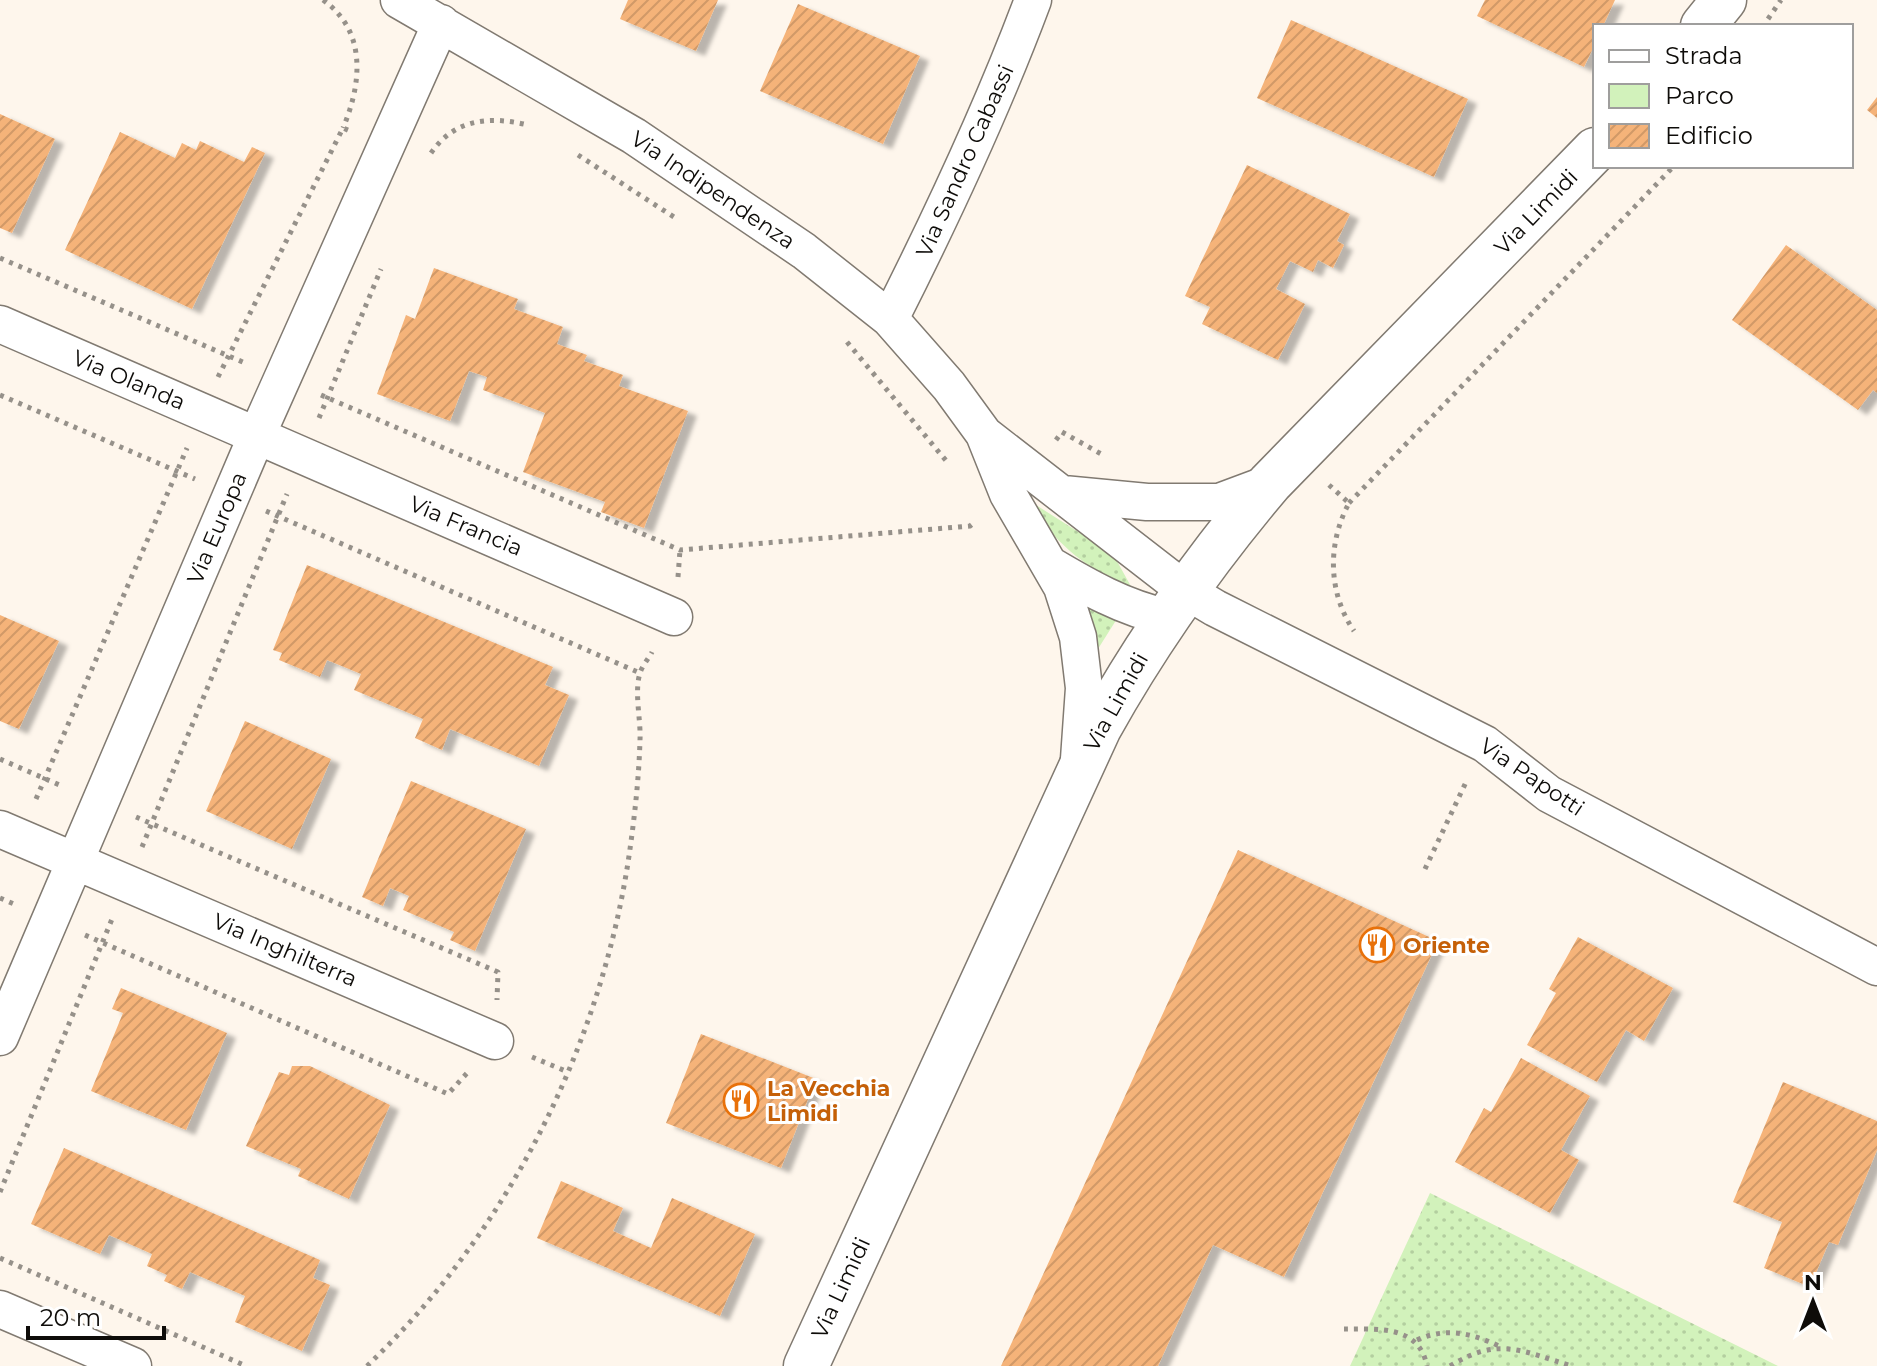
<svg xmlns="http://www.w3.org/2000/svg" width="1877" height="1366" viewBox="0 0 1877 1366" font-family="Montserrat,sans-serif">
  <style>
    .green { fill: url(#green-dots) }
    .building { fill: url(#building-hatch); filter: url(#shadow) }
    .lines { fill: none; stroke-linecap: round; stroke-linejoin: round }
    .street-casing { stroke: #817a71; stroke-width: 39 }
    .secondary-casing { stroke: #817a71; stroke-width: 47 }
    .path { stroke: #96918a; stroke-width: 5; stroke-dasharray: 4 6; stroke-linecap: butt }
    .street { stroke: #fff; stroke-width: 36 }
    .secondary { stroke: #fff; stroke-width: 44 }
    .labels { text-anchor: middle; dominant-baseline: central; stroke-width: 6; stroke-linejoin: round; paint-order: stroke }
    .street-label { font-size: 22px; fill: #0e0c09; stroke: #fff }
    .food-label { font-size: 22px; font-weight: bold; fill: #c56008; stroke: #fff; text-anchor: start }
  </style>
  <defs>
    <pattern id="green-dots" width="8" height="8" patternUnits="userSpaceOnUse" patternTransform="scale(2)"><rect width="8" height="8" fill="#d2f2bb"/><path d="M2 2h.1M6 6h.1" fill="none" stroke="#b3ce9f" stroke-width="1.8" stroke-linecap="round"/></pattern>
    <pattern id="building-hatch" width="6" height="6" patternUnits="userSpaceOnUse" patternTransform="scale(2)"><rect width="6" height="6" fill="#f5b379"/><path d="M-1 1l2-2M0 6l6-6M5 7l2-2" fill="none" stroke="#d19967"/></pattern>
    <filter id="shadow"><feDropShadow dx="9" dy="5" stdDeviation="2" flood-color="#0004"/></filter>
  </defs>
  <rect width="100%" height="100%" fill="#fef6ec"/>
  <path class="green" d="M1025,498L1113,554L1133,590C1079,563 1060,548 1025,498Z
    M1073,593L1120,614L1091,660Z
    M1430,1193L1778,1366H1350Z"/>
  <path class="building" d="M628,0H718L696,51L620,19Z
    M1485,0H1615L1603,26H1595V44L1584,67L1477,16Z
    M798,4L920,56L883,144L760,91Z
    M1291,20L1468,99L1434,177L1257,98Z
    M1877,97V118L1867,110Z
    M0,114L55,139L12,233L0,228Z
    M120,132L175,158L182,143L196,150L200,141L244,162L252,147L265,153L192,309L65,250Z
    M1247,165L1350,214L1337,241L1344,245L1333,268L1318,260L1313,272L1290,261L1276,289L1305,304L1278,360L1202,324L1210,307L1185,296Z
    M1786,245L1877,310V393L1873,390L1858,410L1732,320Z
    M434,268L518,299L514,309L563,327L557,344L587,355L584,361L623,375L619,386L688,411L644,528L601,512L605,502L523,472L545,413L483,390L487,377L469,371L450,421L377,394L406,315L415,319Z
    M307,565L553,667L545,685L569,695L539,766L450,729L442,750L415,738L423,719L354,690L361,674L327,660L320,677L279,660L282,653L273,650Z
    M0,615L59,641L19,729L0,721Z
    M245,721L331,759L292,849L206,811Z
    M411,781L526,829L475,951L450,940L454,932L403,910L409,896L390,888L383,906L362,897Z
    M1238,850L1438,941L1284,1277L1213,1245L1158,1366H1001Z
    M1578,937L1673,988L1644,1041L1626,1030L1597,1082L1527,1045L1556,993L1549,989Z
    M121,988L227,1033L186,1130L91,1091L123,1013L112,1009Z
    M701,1034L816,1079L781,1168L666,1123Z
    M1521,1058L1590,1096L1561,1150L1579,1160L1550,1213L1455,1162L1484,1108L1491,1112Z
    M292,1066H310L390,1105L349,1199L298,1176L301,1169L246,1146L279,1072L289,1075Z
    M1783,1082L1877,1121V1150L1838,1245L1829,1242L1810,1287L1764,1268L1782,1222L1733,1202Z
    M64,1148L320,1260L313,1278L330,1285L302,1351L235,1322L245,1296L190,1272L182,1289L164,1281L167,1275L147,1266L152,1254L109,1235L100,1254L31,1224Z
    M561,1181L623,1208L613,1231L651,1248L672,1198L755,1234L720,1316L537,1238Z"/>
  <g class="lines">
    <g class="street-casing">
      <path id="street" d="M399,0L634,136L804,251L890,319L949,386L984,434L1008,494L1062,587L1078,637L1084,688L1079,759
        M890,319C943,214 992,110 1033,0
        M0,324L674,617
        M985,435L1185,590L1215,608L1485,744L1549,794L1877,967
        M1063,494L1147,502H1219L1270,483
        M1050,565C1087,587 1124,608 1166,617
        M0,829L495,1041
        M0,1037L257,435L441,23
        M0,1309L133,1366"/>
    </g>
    <g class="secondary-casing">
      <path id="secondary" d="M1703,26L1724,0
        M806,1366L1099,728C1148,640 1205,560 1270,483L1595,150"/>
    </g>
    <path class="path" d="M323,0C367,31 362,83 343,128
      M1768,19L1781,0
      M431,153C455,118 491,116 528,125
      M578,155L677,219
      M0,258L245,363
      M847,342L948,463
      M218,377L343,128L350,131
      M0,395L195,479
      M321,395L680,550L970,526L976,521
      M319,418L381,269
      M1056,440L1062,432L1103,455
      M1329,485L1349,503C1327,544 1328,593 1354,631
      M1349,503L1674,166
      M266,511L640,673
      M678,577L680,550
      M0,759L64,787
      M36,799L187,448
      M136,817L498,972L497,1000
      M142,847L287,494
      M1425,869L1467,780
      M0,898L14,904
      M85,935L448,1094L468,1072
      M532,1057L568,1072
      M0,1192L112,919
      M0,1258L246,1366
      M1344,1329C1378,1329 1419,1325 1427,1366
      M1417,1340C1446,1327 1471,1333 1499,1346
      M367,1366C509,1231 603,1042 630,849C635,813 639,776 640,740C641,720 634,692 640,673C642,666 649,658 652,652
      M1450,1366C1499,1336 1521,1351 1572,1366"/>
    <use href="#street" class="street"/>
    <use href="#secondary" class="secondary"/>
  </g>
  <defs>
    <g id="restaurant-ring" transform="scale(1.8)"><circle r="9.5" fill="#fff" stroke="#e8710a" stroke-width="1.5"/><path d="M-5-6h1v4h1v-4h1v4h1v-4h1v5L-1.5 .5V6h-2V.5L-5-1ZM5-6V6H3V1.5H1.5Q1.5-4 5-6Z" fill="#e8710a"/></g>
  </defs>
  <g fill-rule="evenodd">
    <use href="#restaurant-ring" x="1377" y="945"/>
    <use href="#restaurant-ring" x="741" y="1101"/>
  </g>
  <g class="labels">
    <g class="street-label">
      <text transform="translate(965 161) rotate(-66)">Via Sandro Cabassi</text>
      <text transform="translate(713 190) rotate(34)">Via Indipendenza</text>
      <text transform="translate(1536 212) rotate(-46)">Via Limidi</text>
      <text transform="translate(129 380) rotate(23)">Via Olanda</text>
      <text transform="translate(466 526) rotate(23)">Via Francia</text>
      <text transform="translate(217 528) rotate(-67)">Via Europa</text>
      <text transform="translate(1116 702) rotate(-61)">Via Limidi</text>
      <text transform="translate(1532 777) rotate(34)">Via Papotti</text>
      <text transform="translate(285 950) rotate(23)">Via Inghilterra</text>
      <text transform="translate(841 1288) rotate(-65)">Via Limidi</text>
    </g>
    <g class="food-label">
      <text x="1403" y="945">Oriente</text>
      <text x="767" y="1088">La Vecchia<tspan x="767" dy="25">Limidi</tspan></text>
    </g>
  </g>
  <rect x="1593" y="24" width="260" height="144" fill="#ffffff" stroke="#9f9e9d" stroke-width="2"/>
  <rect x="1609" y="50" width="40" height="12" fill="#ffffff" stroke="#9f9e9d" stroke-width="2"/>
  <text x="1665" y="64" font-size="24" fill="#0e0c09">Strada</text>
  <rect x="1609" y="84" width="40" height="24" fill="#d2f2bb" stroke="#9f9e9d" stroke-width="2"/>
  <text x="1665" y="104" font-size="24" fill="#0e0c09">Parco</text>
  <rect x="1609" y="124" width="40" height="24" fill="url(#building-hatch)" stroke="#9f9e9d" stroke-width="2"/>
  <text x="1665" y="144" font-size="24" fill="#0e0c09">Edificio</text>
  <g transform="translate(1813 1302)" stroke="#ffffff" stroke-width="6" paint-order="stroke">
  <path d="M0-6L14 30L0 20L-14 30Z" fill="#0e0c09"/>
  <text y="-12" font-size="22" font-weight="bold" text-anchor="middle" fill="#0e0c09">N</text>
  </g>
  <path d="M28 1326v12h136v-12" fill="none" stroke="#0e0c09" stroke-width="4"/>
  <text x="40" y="1326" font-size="24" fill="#0e0c09" stroke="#ffffff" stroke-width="6" paint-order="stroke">20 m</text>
</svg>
